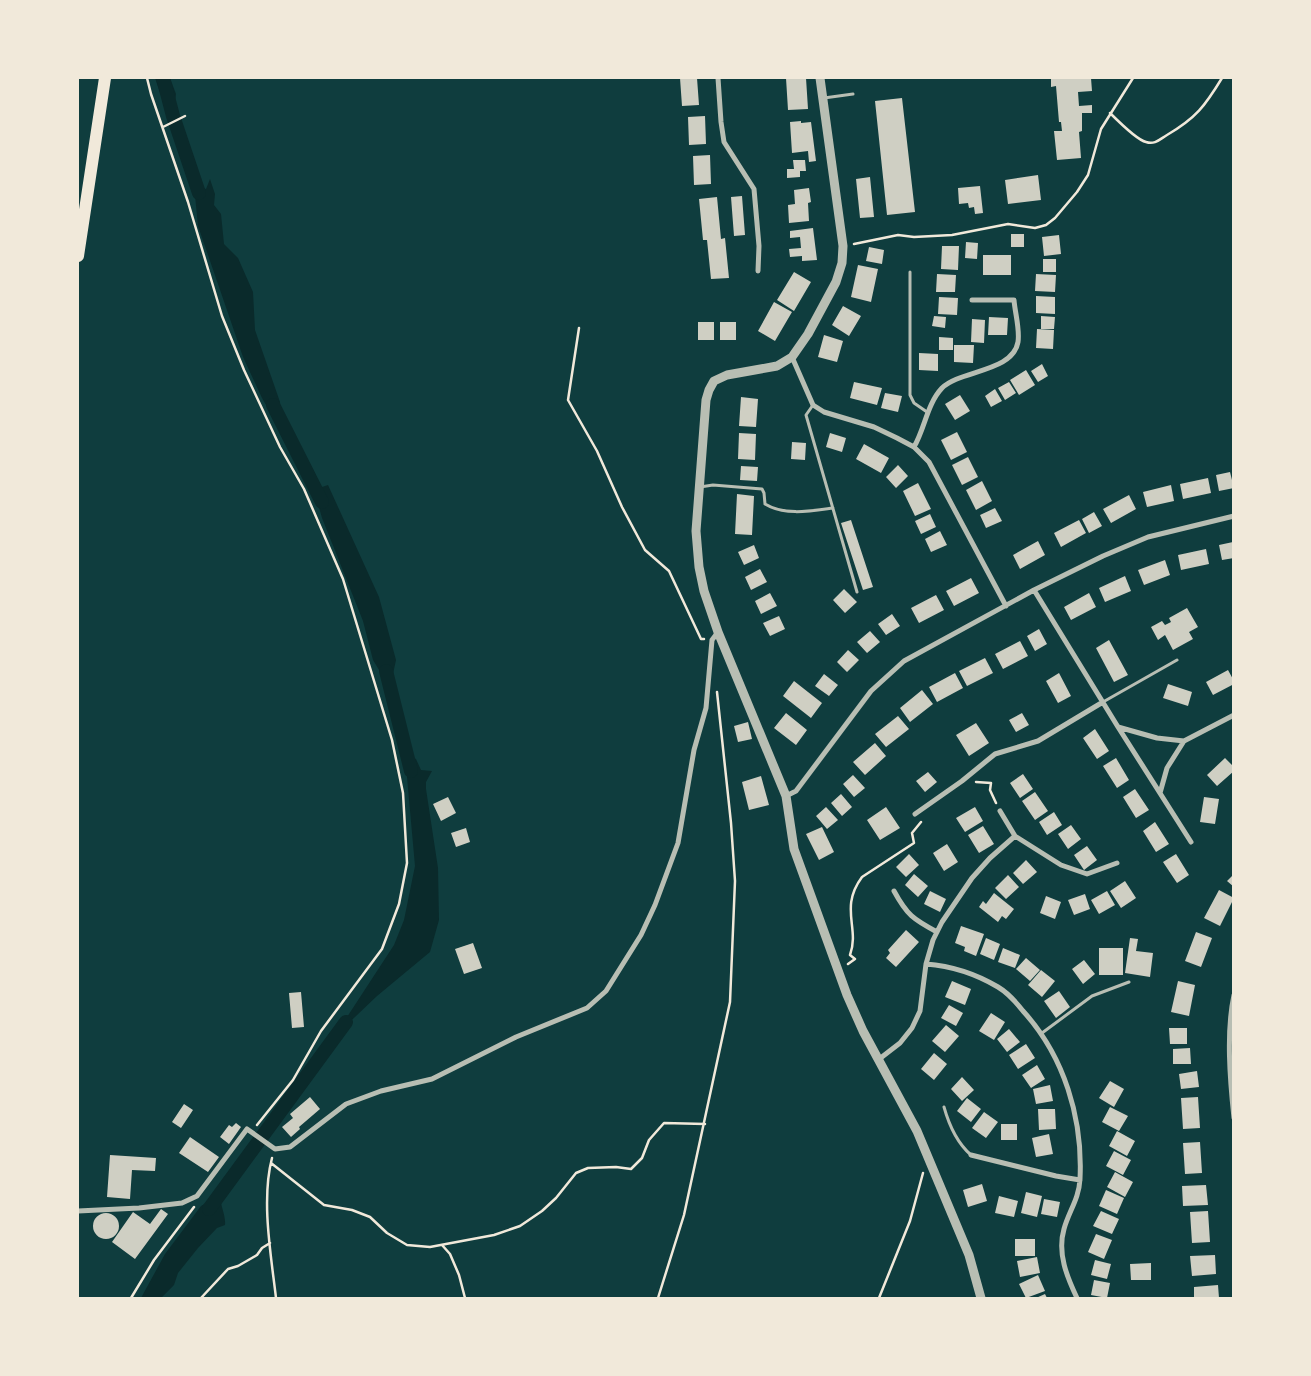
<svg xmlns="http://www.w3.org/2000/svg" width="1311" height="1376" viewBox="0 0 1311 1376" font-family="'Space Grotesk',sans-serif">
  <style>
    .water { fill: #0a2a2b }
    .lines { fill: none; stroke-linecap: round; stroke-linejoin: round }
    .canal { stroke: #0a2a2b; stroke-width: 14 }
    .building { fill: #cfcfc3 }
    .path { stroke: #f1e9da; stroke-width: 2.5 }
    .service { stroke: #b8beb3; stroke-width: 3 }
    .minor { stroke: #b8beb3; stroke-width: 5 }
    .tertiary { stroke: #b8beb3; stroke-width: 9 }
    .motorway { stroke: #f1e9da; stroke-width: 12 }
  </style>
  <rect width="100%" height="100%" fill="#0f3d3e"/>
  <path class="water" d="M155,78H170L176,94L173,116L165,107Z
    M193,175L201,187L206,189L210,179L215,194L214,205L221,214L224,244L238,258L253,292L255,330L280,402L281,422L271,414L262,398L243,357L229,316L198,226Z
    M328,485L379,597L396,660L390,688L373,660L363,621L322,518L313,486L322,487Z
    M407,754L416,759L421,770L432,771L426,782V789L438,868L439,920L430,952L377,996L334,1037L394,945L404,920L415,866L407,777Z
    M221,1194C219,1205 226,1214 225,1225L217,1228L198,1248L178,1273L174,1285L161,1298H141L165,1254L201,1206Z"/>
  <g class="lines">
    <path class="canal" d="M163,78L173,116L199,193
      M273,405L322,502
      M386,671L411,771
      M209,1209L346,1022"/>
  </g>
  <path class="building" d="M680,78H697L699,105L682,106Z
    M786,78H806L808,109L788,110Z
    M1051,78H1091L1092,91L1078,92L1079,106L1092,105V113H1082V131L1079,132L1081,158L1057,160L1054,131H1062L1061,122H1059L1056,86L1051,87Z
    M902,98L915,212L887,215L875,101Z
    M705,116L706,144L689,145L688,117Z
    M801,121V123L811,122L816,161L809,162L808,151L792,153L790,122Z
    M710,155L711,184L694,185L693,156Z
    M793,160H805L806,171H800V177L787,178V169H794Z
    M1038,175L1041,200L1008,204L1005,180Z
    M870,177L874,217L860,218L856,179Z
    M980,186L983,213L975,214L974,207L969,208L968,203L959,204L958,188Z
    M809,188L811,202L808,203L809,221L789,223L788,205L795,204L794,190Z
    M742,196L745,235L734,236L731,197Z
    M717,197L721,239L725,238L729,278L711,279L707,240H703L699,199Z
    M813,228L817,260L802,261V256L790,257L789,249L801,248L800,237L790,238V231Z
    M1011,234H1024V247H1011Z
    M1059,235L1061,254L1044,256L1042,237Z
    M966,242L978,243L977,259L965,258Z
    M942,246H959L958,270L941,269Z
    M869,247L884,250L882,264L866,261Z
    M983,255H1011V275H983Z
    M1043,259H1056V272H1043Z
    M858,265L878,269L871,302L851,297Z
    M794,272L811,282L794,311L777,300Z
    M937,274L956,275L955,292H936Z
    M1036,274L1056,275L1055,292L1035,291Z
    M1036,296L1055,297V314L1036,313Z
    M939,297L958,298L957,315L938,314Z
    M774,302L792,312L775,341L758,331Z
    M843,306L861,316L849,336L832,325Z
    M934,316L946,317L945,328L932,326Z
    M1041,316L1055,317L1054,329H1041Z
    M989,317L1008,318L1007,335H988Z
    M972,319L985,320L984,343L971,342Z
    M698,322H714V340H698Z
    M720,322H736V340H720Z
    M1037,329L1054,330L1053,349L1036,348Z
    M824,335L843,341L837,362L818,357Z
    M939,337L953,338V350H939Z
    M954,345H974L973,363L954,362Z
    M919,353L938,354V371L919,370Z
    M1042,364L1048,376L1038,382L1031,371Z
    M1026,370L1035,385L1019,395L1010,380Z
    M854,382L882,388L877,405L850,398Z
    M1009,382L1016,393L1005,400L998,388Z
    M995,389L1002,401L991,407L985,396Z
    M885,393L902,396L898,412L881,408Z
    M960,395L970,411L955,420L945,404Z
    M741,397L758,399L756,427L739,426Z
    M957,432L967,452L951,460L941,440Z
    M739,433L756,434L755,460L738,459Z
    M830,433L846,438L842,452L826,447Z
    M792,442L806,443L805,460L791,459Z
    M864,444L889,458L881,473L856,459Z
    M968,457L978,477L962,485L952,465Z
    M898,465L908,476L896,488L886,477Z
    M741,466L758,467L757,481L740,480Z
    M1230,472L1234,488L1219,491L1216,475Z
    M1208,478L1211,493L1183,499L1180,484Z
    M982,481L992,501L976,510L966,490Z
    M918,483L931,509L915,516L903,491Z
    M1171,485L1174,501L1147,507L1143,492Z
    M737,494L754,496L752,535L735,534Z
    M1129,495L1136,509L1111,523L1103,509Z
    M995,508L1002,521L986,528L980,515Z
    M1094,512L1102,526L1089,533L1082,519Z
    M930,514L936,527L921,534L915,521Z
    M851,520L873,587L863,590L841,523Z
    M1079,520L1086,533L1061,547L1054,533Z
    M940,531L947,545L931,552L925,539Z
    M1038,541L1045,555L1020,569L1013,555Z
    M1233,542L1234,558L1222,560L1219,545Z
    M754,545L759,558L744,565L738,552Z
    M1206,549L1209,564L1181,570L1178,555Z
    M1165,560L1170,575L1144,585L1138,570Z
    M760,569L767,582L751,590L745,577Z
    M1125,576L1131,591L1105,602L1099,588Z
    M971,578L979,593L954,606L946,591Z
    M844,589L857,602L845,613L833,600Z
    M770,593L777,606L761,614L755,601Z
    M1089,593L1096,607L1071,620L1064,607Z
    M936,595L944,610L919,623L911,608Z
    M1187,608L1198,627L1189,632L1193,639L1173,650L1165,635L1158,640L1151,627L1162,621L1165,625L1171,622L1169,618Z
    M892,614L900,626L886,635L878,624Z
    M779,616L785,629L770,636L763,623Z
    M1039,629L1047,644L1035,651L1027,636Z
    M870,631L880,642L867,653L857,642Z
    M1109,640L1128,675L1114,682L1096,648Z
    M1020,641L1028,656L1003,669L995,654Z
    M848,650L859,660L847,672L837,662Z
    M985,658L993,673L967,686L959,671Z
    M1228,670L1234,681V684L1213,695L1206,682Z
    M955,673L963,688L937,702L929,687Z
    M1059,673L1071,696L1058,703L1046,681Z
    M824,674L838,685L829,696L815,686Z
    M794,681L822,703L811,718L783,696Z
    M1168,684L1192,692L1188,706L1163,698Z
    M922,690L933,704L910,722L900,708Z
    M786,713L807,730L796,745L774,728Z
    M1022,713L1029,725L1016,732L1009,720Z
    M898,716L909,729L886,747L875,734Z
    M748,722L752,739L738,742L734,726Z
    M976,723L989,743L969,756L956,735Z
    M1095,729L1109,751L1097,759L1083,738Z
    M875,743L886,756L865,775L853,762Z
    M1116,758L1129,780L1117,788L1103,766Z
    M1225,758L1234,767V771L1217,786L1207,775Z
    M928,772L937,782L925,792L916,781Z
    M1023,774L1033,789L1020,798L1010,783Z
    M853,775L865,788L854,797L843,784Z
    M761,776L769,805L749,810L742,782Z
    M1135,789L1149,810L1136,818L1123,797Z
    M1035,792L1048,811L1035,820L1022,801Z
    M841,794L852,807L842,816L831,803Z
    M448,797L456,813L441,821L433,804Z
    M1204,797L1219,799L1215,824L1200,822Z
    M826,807L838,820L827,829L816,816Z
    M886,807L900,828L880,840L867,820Z
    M975,807L983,821L965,832L956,818Z
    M1054,812L1062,825L1047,835L1039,822Z
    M1155,822L1169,844L1156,852L1143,831Z
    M1071,825L1081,839L1068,849L1058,834Z
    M983,826L994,844L979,853L968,835Z
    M822,827L834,852L819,860L806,834Z
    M466,828L470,842L456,847L451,833Z
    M947,844L958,862L944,871L933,853Z
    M1087,846L1097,860L1084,870L1074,855Z
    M909,854L919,865L906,877L896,867Z
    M1176,854L1189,875L1177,883L1163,862Z
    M1026,860L1037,872L1023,884L1013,873Z
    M914,874L928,886L918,897L905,885Z
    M1234,874V887L1227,881Z
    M1008,875L1019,887L1006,899L995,888Z
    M1125,881L1136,898L1121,908L1110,891Z
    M1219,890L1234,898L1220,926L1204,918Z
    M930,891L946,899L940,912L924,904Z
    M1107,891L1115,905L1099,914L1091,900Z
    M994,893L1014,909L1006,919L1002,916L998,922L979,907L983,901L986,904Z
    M1085,894L1090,909L1074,915L1068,900Z
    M1046,896L1061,902L1055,919L1040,913Z
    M961,926L984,934L976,956L964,951L965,947L955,943Z
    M906,930L919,942L896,967L886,958L890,953L888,950Z
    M1196,932L1212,938L1201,967L1185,961Z
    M986,938L1000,944L994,960L980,954Z
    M1130,938L1138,939L1136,951L1153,953L1150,977L1125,973Z
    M473,943L482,968L464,974L455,949Z
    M1003,948L1020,955L1015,968L998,962Z
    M1099,948H1123V975H1099Z
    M1026,958L1040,970L1030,981L1016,969Z
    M1084,960L1095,974L1083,984L1072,969Z
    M1041,970L1055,981L1042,997L1028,985Z
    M952,981L971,989L965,1005L945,997Z
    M1178,981L1195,985L1189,1016L1171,1012Z
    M1059,991L1070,1007L1056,1018L1044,1001Z
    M301,992L304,1027L292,1028L289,993Z
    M949,1005L963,1013L956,1026L941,1018Z
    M991,1013L1005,1022L994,1040L979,1031Z
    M946,1025L959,1036L945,1052L932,1041Z
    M1169,1028H1187V1044H1170Z
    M1009,1029L1020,1042L1007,1052L997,1039Z
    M1026,1044L1035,1058L1018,1069L1009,1055Z
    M1190,1048L1191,1064H1173V1049Z
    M934,1053L947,1064L934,1080L921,1069Z
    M1037,1065L1045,1079L1031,1088L1022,1075Z
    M1197,1071L1199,1087L1181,1089L1179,1074Z
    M962,1077L974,1090L962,1101L951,1089Z
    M1110,1081L1124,1089L1114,1107L1099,1098Z
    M1050,1085L1053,1101L1036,1104L1033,1089Z
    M310,1097L320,1109L299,1127L300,1129L291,1137L282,1127L293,1118L290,1114Z
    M1198,1097L1200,1128L1183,1129L1181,1098Z
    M967,1098L981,1109L971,1122L957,1111Z
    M184,1104L193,1110L181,1128L172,1122Z
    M1110,1107L1128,1116L1119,1131L1102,1122Z
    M1038,1109H1055L1056,1129L1039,1130Z
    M984,1112L998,1122L986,1138L972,1128Z
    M236,1123L241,1127L229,1144L220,1137L229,1125L232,1127Z
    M1001,1124H1017V1140H1001Z
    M1117,1131L1135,1141L1127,1156L1109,1146Z
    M1049,1134L1053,1154L1036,1157L1032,1138Z
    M190,1137L219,1157L208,1172L179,1153Z
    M1200,1142L1202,1173L1185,1174L1183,1143Z
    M1114,1151L1131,1160L1123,1175L1106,1166Z
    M110,1155L156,1158L155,1171L132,1170L130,1199L107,1197Z
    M1115,1172L1133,1182L1125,1197L1107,1187Z
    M982,1184L987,1201L968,1207L963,1190Z
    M1206,1185L1208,1205L1183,1206L1182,1186Z
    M1106,1190L1124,1198L1117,1214L1099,1206Z
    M1026,1192L1042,1196L1037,1217L1021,1213Z
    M999,1196L1018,1201L1014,1217L995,1213Z
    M1044,1199L1060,1202L1057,1217L1041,1214Z
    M161,1209L168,1214L135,1259L112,1242L133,1212L150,1224Z
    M1101,1211L1119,1219L1112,1234L1093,1226Z
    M1208,1211L1210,1242L1192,1243L1190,1212Z
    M93 1226a13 13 0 1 1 26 0a13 13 0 1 1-26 0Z
    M1096,1234L1112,1240L1104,1259L1088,1252Z
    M1015,1239H1035V1256H1015Z
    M1215,1255L1216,1274L1192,1276L1190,1256Z
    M1037,1257L1040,1273L1020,1277L1017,1261Z
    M1095,1260L1111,1264L1107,1279L1091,1275Z
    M1151,1263V1280H1131L1130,1264Z
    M1038,1275L1045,1291L1026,1298L1019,1284Z
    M1094,1280L1110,1283L1107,1298L1091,1295Z
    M1218,1285L1219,1298H1194V1287Z
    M1045,1294L1047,1298H1036Z"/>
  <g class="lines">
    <path class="path" d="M147,78L151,94L188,202L222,316L244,370L280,447L304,489L343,579L392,740L403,793L407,863L399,904L382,949L321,1031L293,1080L257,1125
      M1110,113C1117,120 1137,140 1146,142C1155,145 1160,139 1167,135C1196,118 1205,106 1222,78
      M163,127L185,116
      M854,244L898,235L914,237L952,235L1008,224L1035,228L1046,225L1055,218L1077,192L1088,175L1101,129L1133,78
      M579,328L568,400L597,451L622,507L645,550L669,571L701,639H704
      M976,782L991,783L990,790L996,803
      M848,964L855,959L850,955C860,928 839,908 862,877L914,843L912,833L921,822
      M272,1158C261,1200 271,1255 276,1298
      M271,1163L324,1205L352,1210L370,1217L387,1233L407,1245L430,1247L494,1235L520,1226L542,1211L556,1198L576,1173L588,1168L616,1167L631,1169L642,1158L649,1140L664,1123L705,1124
      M442,1245L450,1254L459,1275L465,1298
      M131,1298L154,1260L194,1207
      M201,1298L228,1269L238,1266L257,1255L262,1248L270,1243
      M658,1298L684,1215L730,1002L735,881L731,823L717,692
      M879,1298L910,1221L923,1173"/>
    <path class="service" d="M824,98L853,94
      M910,272V395L914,403L927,412
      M813,405L806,415L857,592
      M700,487L713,485L762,489L764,493L765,504C785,516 811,511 833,508
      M1103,702L1177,660
      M1042,1033L1092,996L1129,982
      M944,1107C949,1125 956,1142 971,1155"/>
    <path class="minor" d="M718,78L721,122L724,142L754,189L759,246L758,271
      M792,357L813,405L824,412L874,427L897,438L914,447L929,462L1006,606
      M914,447C925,428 927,404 942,388C960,370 1013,372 1018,342C1020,329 1015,313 1014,300H972
      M1034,590L1118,727L1157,738L1184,741
      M1118,727L1191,842
      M1160,793L1167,768L1184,741L1234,715
      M786,796L796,791L871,691L904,661L1034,590L1103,556L1148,537L1234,516
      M1000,811L1015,836
      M915,814L962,781L995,754L1038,741L1103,702
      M894,891C907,915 913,919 937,932
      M926,964C952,966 976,974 998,987C1008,993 1016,1002 1023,1011C1064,1056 1083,1118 1080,1179C1079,1199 1069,1211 1064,1229C1057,1253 1067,1277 1077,1298
      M1234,995C1226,1032 1230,1080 1234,1118
      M878,1060L900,1043L912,1028L920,1011L926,964L933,940L942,922L972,878L990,858L1015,836L1061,865L1087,874L1117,863
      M971,1155L1056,1176L1080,1180
      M78,1211L139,1208L182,1203L197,1196L247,1129L275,1149L290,1147L346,1104L381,1091L432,1079L516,1037L587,1008L606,991L641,935L655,905L678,843L694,750L706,708L712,640L718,632"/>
    <path class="tertiary" d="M820,78L843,246L842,263L836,282L808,334L792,357L777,366L727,375L714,381L709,390L706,400L696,531L699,567L704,591L718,632L786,796L794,849L847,995L863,1031L917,1131L969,1255L981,1298"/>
    <path class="motorway" d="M78,256L105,78"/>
  </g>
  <rect width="1311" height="1376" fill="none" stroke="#f1e9da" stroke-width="158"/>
</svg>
